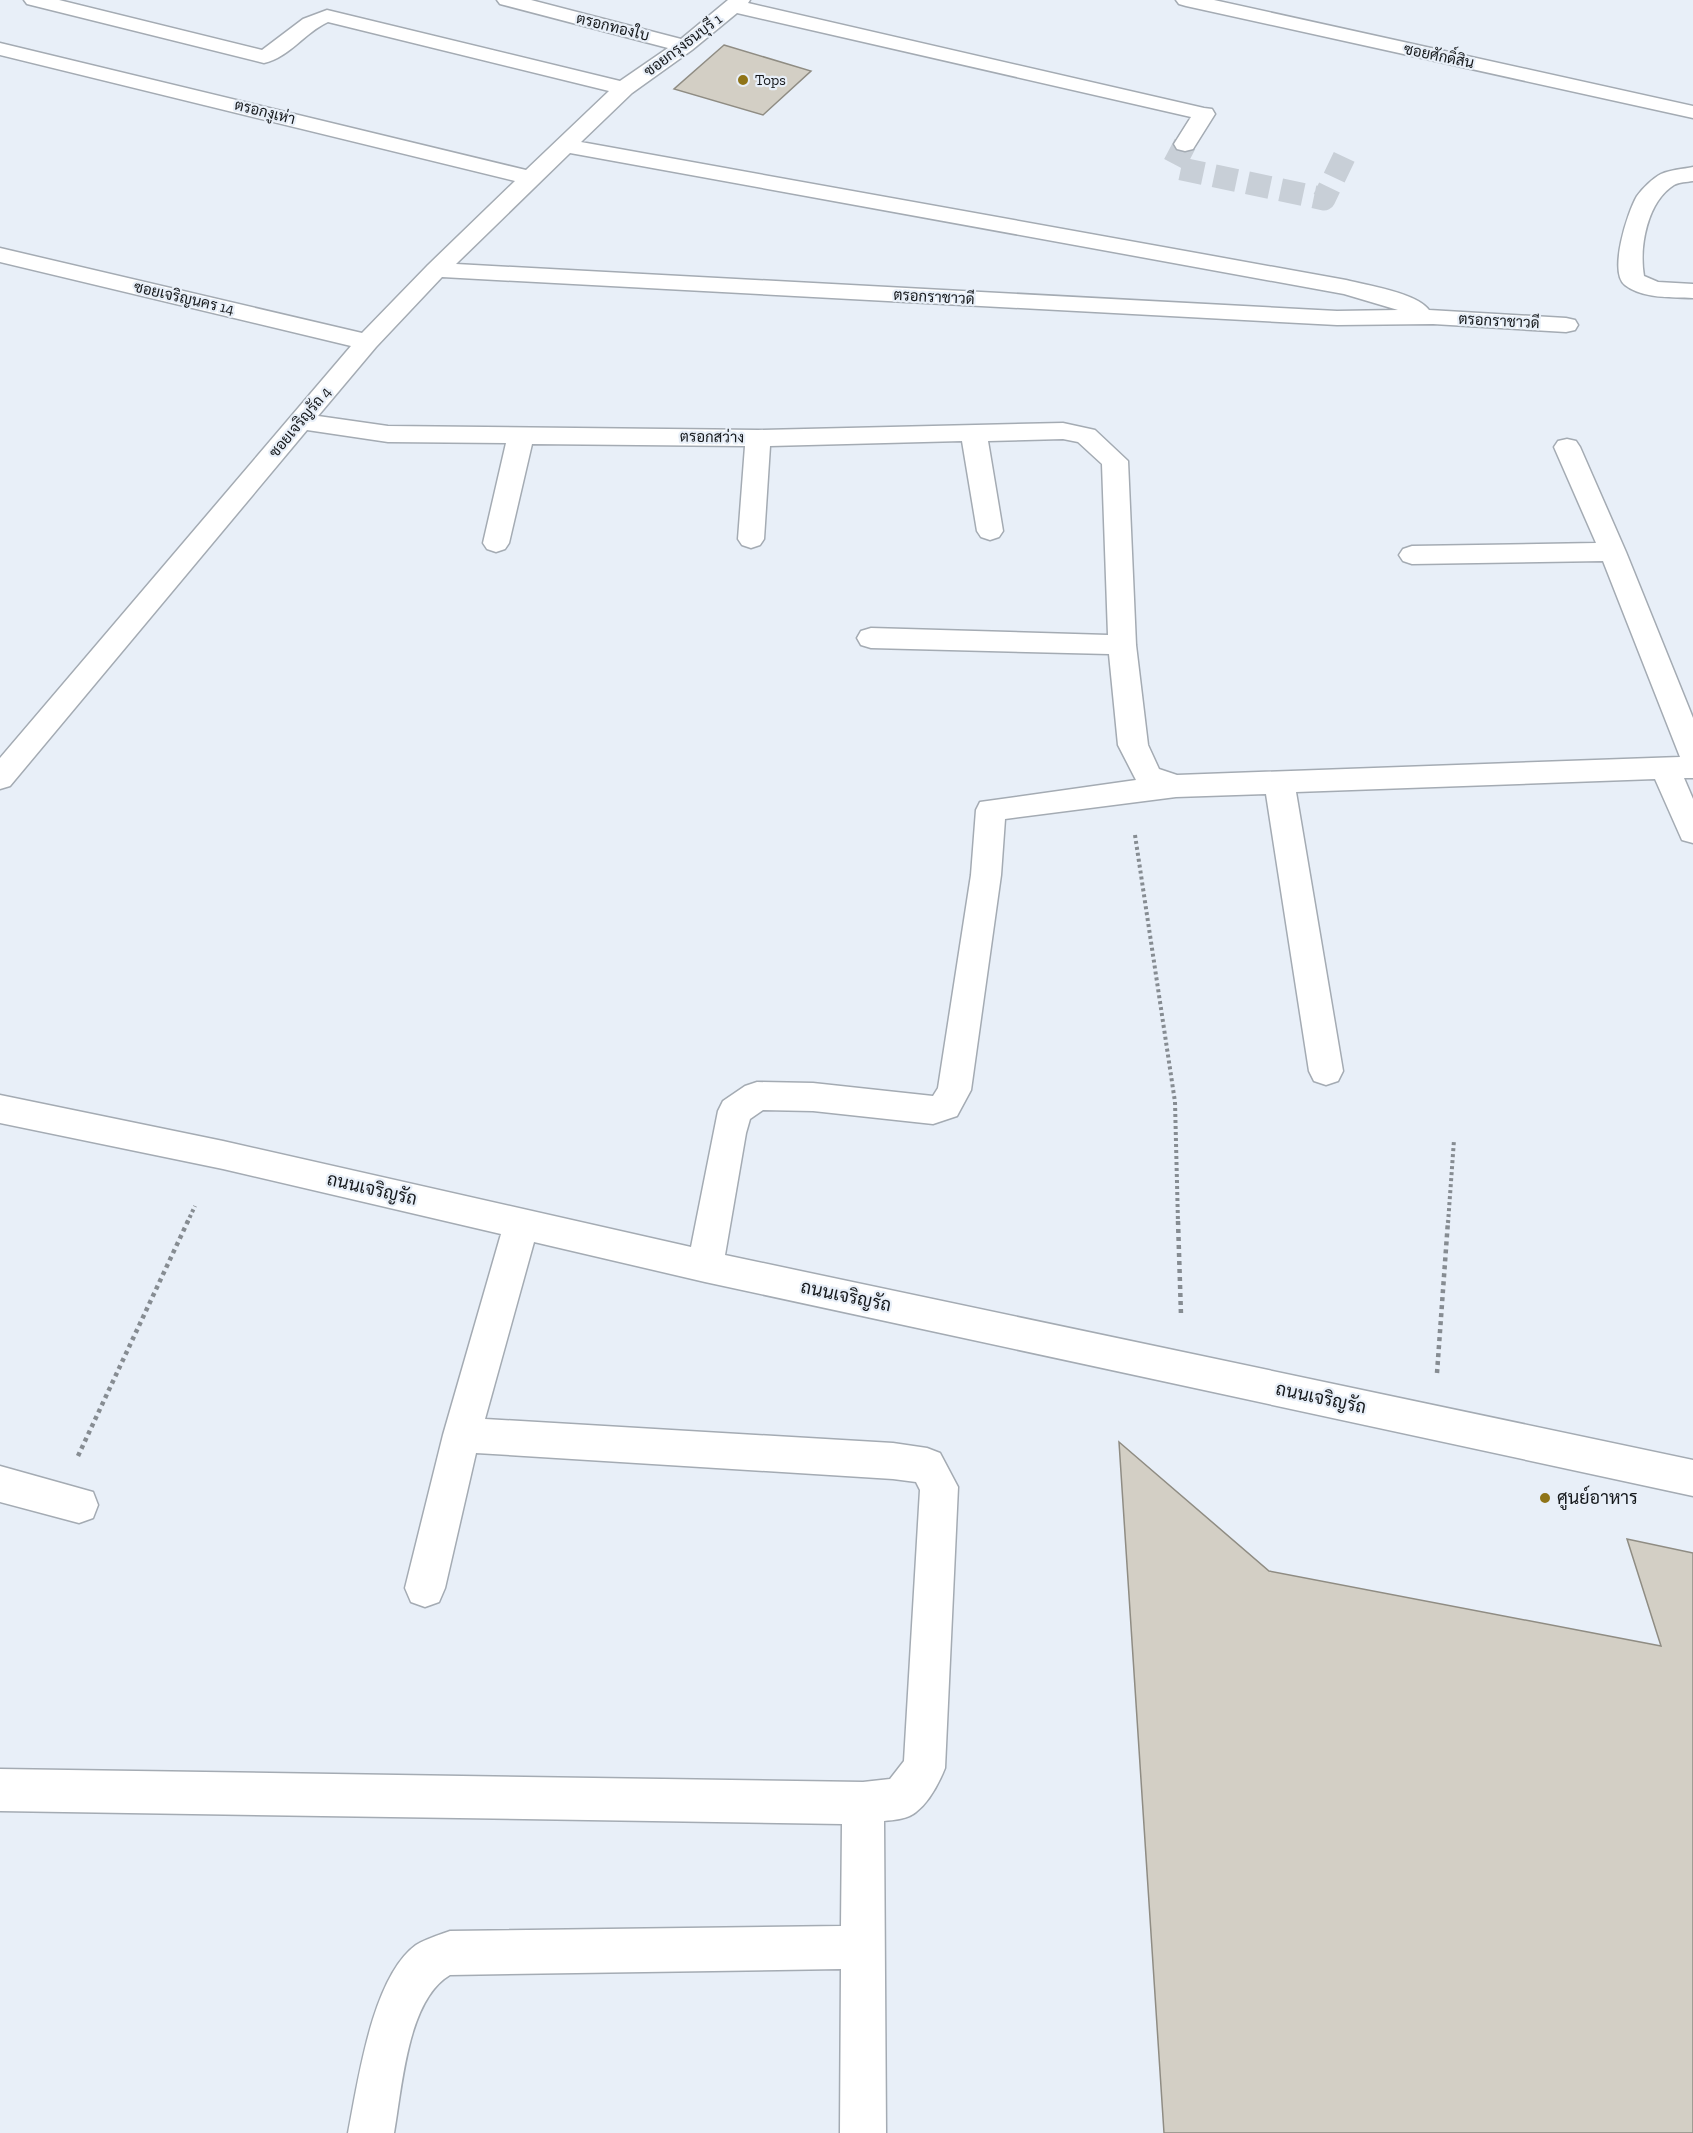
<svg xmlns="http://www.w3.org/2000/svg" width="1693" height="2133" viewBox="0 0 1693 2133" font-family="'Zilla Slab',Sarabun,serif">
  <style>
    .building { fill: #d3cfc5; stroke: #8f8c83; stroke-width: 1.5 }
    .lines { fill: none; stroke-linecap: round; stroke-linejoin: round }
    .minor-tunnel { stroke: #c8cfd7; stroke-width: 23; stroke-dasharray: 23 11; stroke-linecap: butt }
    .minor-casing { stroke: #a4abb3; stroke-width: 3 }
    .path-far1 { stroke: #868c92; stroke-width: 4; stroke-dasharray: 3 3; stroke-linecap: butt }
    .path { stroke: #868c92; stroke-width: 4.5; stroke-dasharray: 4 4; stroke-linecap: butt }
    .minor { fill: #fff; fill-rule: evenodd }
    .poi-dot { fill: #8f7418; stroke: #e8eff8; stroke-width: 2 }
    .labels { text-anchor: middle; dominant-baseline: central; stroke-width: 4.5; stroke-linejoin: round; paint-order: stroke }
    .far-street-label { font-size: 15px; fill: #15181b; stroke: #e8eff8 }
    .far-poi-label { font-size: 15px; fill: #15181b; stroke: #e8eff8; text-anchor: start }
    .street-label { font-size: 18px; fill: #15181b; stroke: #e8eff8 }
    .poi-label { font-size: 18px; fill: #15181b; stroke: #e8eff8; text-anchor: start }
  </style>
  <rect width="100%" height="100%" fill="#e8eff8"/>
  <path class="building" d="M724,45L811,71L763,115L674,89Z
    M1119,1442L1269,1571L1661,1646L1627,1539L1693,1553V2133H1164Z"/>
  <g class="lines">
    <path class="minor-tunnel" d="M1185,144L1173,167L1324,199L1347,151"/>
    <g class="minor-casing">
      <path id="minor" d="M24,0H59L262,50L303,19L327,10L620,81L668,48L500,4L497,0H531L681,39L728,0H750L748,3L1204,108L1212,109L1215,114L1193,149L1185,151L1177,149L1174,144L1191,117L737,13L692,50L632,93L581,142L1346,280C1366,285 1417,293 1429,310L1566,318L1575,320L1578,325L1575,330L1566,332L1433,324L1337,325L442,277L376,347L318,416L388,426L758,430L1063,423L1095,430L1128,461L1136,645L1148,745L1159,769L1177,775L1680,757L1603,561L1412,564L1403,561L1399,555L1403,549L1412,546L1596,543L1554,447L1558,441L1567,439L1576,441L1580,447L1626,552L1693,718V778H1684L1693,799V843L1682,840L1655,779L1296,792L1343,1071L1338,1081L1326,1085L1314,1081L1309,1071L1266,794L1176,797L1005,819L1001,875L971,1090L957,1116L933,1124L813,1111L763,1110L750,1119L746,1133L725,1255L1693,1460V1496L705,1282L534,1242L485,1419L893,1443L927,1448L940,1453L958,1487L945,1768C939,1783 929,1802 916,1812C908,1819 894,1820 884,1821L886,2133H840L841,1969L450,1975C407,2000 402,2089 394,2133H348C358,2082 372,1977 416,1945C426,1939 439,1935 450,1931L841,1926L842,1824L0,1811V1769L863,1782L890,1779L904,1761L920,1490L916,1482L893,1479L476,1453L445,1588L439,1602L425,1607L411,1602L405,1588L443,1435L501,1234L223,1169L0,1123V1095L223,1141L691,1247L718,1111L723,1101L745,1086L757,1082L813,1083L933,1096L938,1088L971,875L976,810L980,802L1136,780L1118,745L1109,654L871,648L861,645L857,638L861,631L871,628L1108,635L1102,464L1078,442L1063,439L988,441L1003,531L999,537L990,540L981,537L977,531L962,441L770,446L764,539L760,545L751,548L742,545L738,539L745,446L532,444L509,543L505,549L496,552L487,549L483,543L506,443L388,442L307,430L10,786L0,789V758L351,346L0,262V248L362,333L428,265L515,181L0,55V43L526,170L609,91L328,22C304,33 290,57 264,63L27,4ZM570,153L1344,294L1398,310L1337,311L456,264Z
        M1176,0H1214L1693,106V118L1186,6L1179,4Z
        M1693,167V181C1687,182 1679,182 1674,185C1647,202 1639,247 1644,276L1658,282L1693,284V298C1672,297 1643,299 1625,285C1608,272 1628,211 1637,196C1642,189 1653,178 1661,174C1670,170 1683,169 1693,167Z
        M0,1466L93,1492L98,1505L93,1518L79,1523L0,1502Z"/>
    </g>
    <path class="path-far1" d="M1135,835L1175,1102L1178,1223
      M187,1223L195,1206
      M1448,1223L1454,1140"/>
    <path class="path" d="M1178,1221L1181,1315
      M1437,1373L1448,1221
      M78,1456L188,1221"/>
    <use href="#minor" class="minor"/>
  </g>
  <g class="poi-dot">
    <circle cx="743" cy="80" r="6"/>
    <circle cx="1545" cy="1498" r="6"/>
  </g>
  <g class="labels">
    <g class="far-street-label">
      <text transform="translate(613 27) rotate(14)">ตรอกทองใบ</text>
      <text transform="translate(683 45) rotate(-37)">ซอยกรุงธนบุรี 1</text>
      <text transform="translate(1439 56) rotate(12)">ซอยศักดิ์สิน</text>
      <text transform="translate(265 112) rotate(14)">ตรอกงูเห่า</text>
      <text transform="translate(934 297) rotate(3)">ตรอกราชาวดี</text>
      <text transform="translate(184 298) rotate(13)">ซอยเจริญนคร 14</text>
      <text transform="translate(1499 321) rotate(3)">ตรอกราชาวดี</text>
      <text transform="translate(300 422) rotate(-50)">ซอยเจริญรัถ 4</text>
      <text transform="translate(712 437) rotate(1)">ตรอกสว่าง</text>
    </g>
    <g class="far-poi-label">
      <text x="755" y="80">Tops</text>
    </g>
    <g class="street-label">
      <text transform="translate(372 1189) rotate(13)">ถนนเจริญรัถ</text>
      <text transform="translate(846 1296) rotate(12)">ถนนเจริญรัถ</text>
      <text transform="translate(1321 1398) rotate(12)">ถนนเจริญรัถ</text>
    </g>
    <g class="poi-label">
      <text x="1557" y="1498">ศูนย์อาหาร</text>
    </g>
  </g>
</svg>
